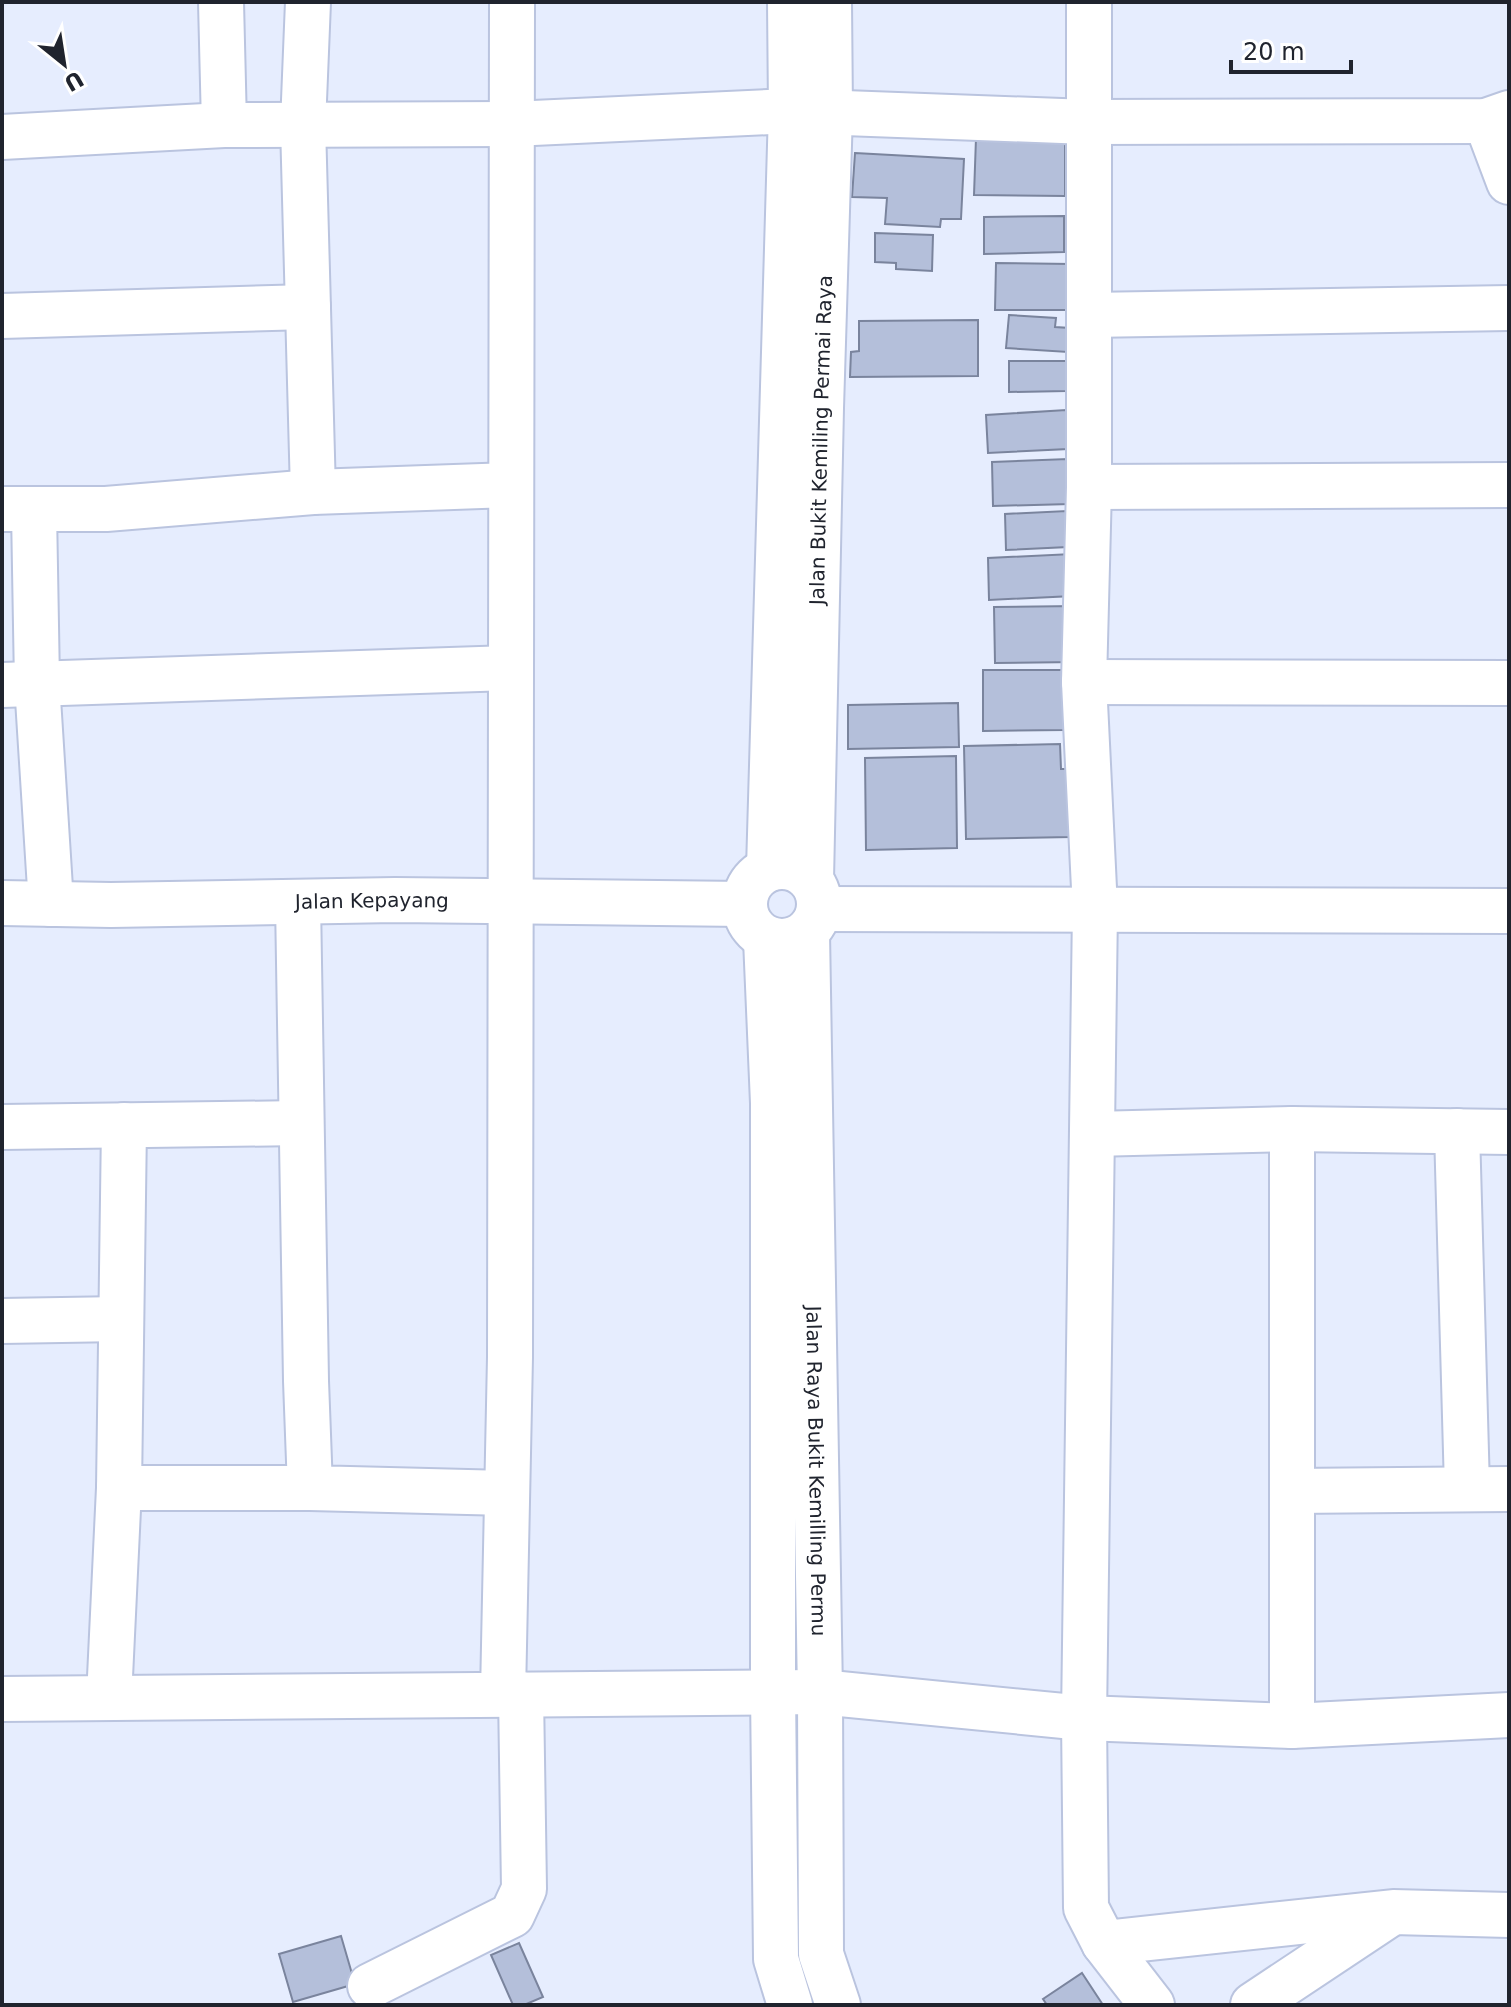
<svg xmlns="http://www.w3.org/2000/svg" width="1511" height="2007" viewBox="0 0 1511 2007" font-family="'DejaVu Sans',sans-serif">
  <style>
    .building { fill: #b4bfda; stroke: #7a849d; stroke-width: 2 }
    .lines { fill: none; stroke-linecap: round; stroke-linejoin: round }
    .minor-casing { stroke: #bac4df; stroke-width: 48 }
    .tertiary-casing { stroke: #bac4df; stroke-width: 48 }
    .minor { stroke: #fff; stroke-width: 44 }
    .tertiary { stroke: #fff; stroke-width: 44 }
    .labels { text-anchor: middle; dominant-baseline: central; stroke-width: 7; stroke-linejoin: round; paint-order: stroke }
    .street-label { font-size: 20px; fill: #20242e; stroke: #fff }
  </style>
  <rect width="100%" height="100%" fill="#e6edfe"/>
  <path class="building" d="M976,138L1065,139V196L974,195Z
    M855,153L964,159L961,219H941L940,227L885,224L887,198L852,197Z
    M1064,216V252L984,254V217Z
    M875,233L933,235L932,271L896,269V263L875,262Z
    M996,263L1071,264L1070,310H995Z
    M1009,315L1056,318L1055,327L1070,328L1068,352L1006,348Z
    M978,320V376L850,377L851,352L859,351V321Z
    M1009,361H1066V391L1009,392Z
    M1066,410L1068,449L988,453L986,415Z
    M1068,459L1070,504L993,506L992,462Z
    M1067,511L1068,547L1006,550L1005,514Z
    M1072,554L1073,596L989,600L988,558Z
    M1076,606L1077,662L995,663L994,607Z
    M983,670H1064V730L983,731Z
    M958,703L959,747L848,749V705Z
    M1060,744L1061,769H1070L1071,837L966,839L964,746Z
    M956,756L957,848L866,850L865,758Z
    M341,1936L355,1984L293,2002L279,1954Z
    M519,1943L543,1997L524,2005H513L491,1955Z
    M1082,1973L1103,2005H1047L1043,1999Z"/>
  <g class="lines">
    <g class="minor-casing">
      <g id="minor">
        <path d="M221,2L224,125"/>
        <path d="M308,2L303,125L313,492"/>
        <path d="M1089,2V487L1084,682L1095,909L1084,1718L1086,1908L1104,1943L1152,2005"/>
        <path d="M1486,121L1509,182"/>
        <path d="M2,137L224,125L512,124L791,111L1088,122L1486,121L1509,113"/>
        <path d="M1089,315L1509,308"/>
        <path d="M2,316L308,307"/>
        <path d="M1089,487L1509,485"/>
        <path d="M2,509H106L313,492L511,485"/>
        <path d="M34,511L37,683L51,904"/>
        <path d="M1084,682L1509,683"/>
        <path d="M2,685L510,668"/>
        <path d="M298,902L306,1381L310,1488L507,1493"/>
        <path d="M819,909L1509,911"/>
        <path id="s1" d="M807,933L820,1692L821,1954L838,2005"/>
        <path d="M766,939L773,1103V1692L776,1959L790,2005"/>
        <path d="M2,1127L301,1123"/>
        <path d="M1457,1131L1467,1488"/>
        <path d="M1093,1134L1292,1129L1509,1132"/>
        <path d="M2,1321L121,1319"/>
        <path d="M119,1488H310"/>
        <path d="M1292,1491L1509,1489"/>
        <path d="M503,1694L510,1357L512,2"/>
        <path d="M109,1698L119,1488L124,1125"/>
        <path d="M2,1699L820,1692L1084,1718L1292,1726L1509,1715"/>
        <path d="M1292,1726V1129"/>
        <path d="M1104,1943L1393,1912L1509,1915"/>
        <path d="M370,1986L512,1915L524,1889L521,1694"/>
        <path d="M1253,2005L1387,1916"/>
      </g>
    </g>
    <g class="tertiary-casing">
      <g id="tertiary">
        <circle cx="782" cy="904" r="37"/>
        <path d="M769,869L791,111L790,2"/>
        <path id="s2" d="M811,880L821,408L830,112L829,2"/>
        <path id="s3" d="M2,903L111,905L395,900L744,904"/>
      </g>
    </g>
    <use href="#minor" class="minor"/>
    <use href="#tertiary" class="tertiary"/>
  </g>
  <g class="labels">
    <g class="street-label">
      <text stroke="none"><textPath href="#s2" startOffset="440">Jalan Bukit Kemiling Permai Raya</textPath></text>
      <text stroke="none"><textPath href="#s3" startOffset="370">Jalan Kepayang</textPath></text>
      <text stroke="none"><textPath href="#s1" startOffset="538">Jalan Raya Bukit Kemilling Permu</textPath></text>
    </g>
  </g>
  <rect width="1511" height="2007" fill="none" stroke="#20242e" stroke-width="8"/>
  <g transform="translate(64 64) rotate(150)" stroke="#ffffff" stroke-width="6" paint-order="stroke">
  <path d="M0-6L14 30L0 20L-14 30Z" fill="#20242e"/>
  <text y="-12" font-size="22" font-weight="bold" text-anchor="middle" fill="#20242e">U</text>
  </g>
  <path d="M1231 60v12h120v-12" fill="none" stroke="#20242e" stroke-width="4"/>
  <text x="1243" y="60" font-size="24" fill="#20242e" stroke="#ffffff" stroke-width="6" paint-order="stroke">20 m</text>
</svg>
